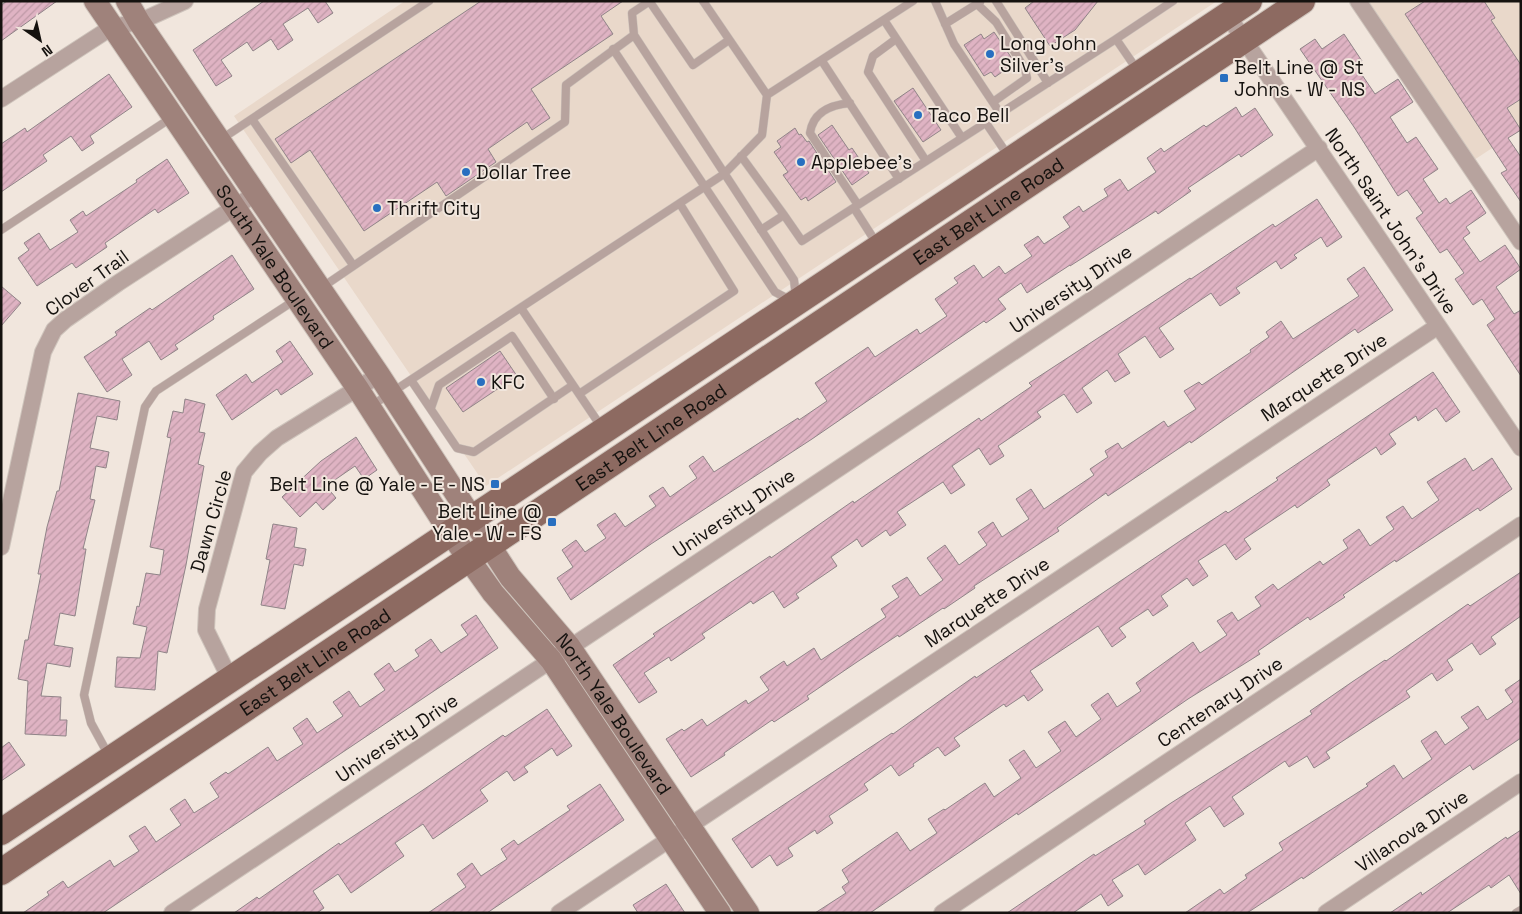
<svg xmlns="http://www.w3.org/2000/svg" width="1522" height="914" viewBox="0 0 1522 914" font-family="'Space Grotesk',sans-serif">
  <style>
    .built { fill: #e9d8ca }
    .building { fill: url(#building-hatch); stroke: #908488 }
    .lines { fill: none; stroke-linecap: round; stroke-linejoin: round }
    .lane-casing { stroke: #cec4bc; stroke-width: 9 }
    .street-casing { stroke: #cec4bc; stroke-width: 18 }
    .secondary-casing { stroke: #cec4bc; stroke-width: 24 }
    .primary-casing { stroke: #cec4bc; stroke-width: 28 }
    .lane { stroke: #b7a39e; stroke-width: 8 }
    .street { stroke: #b7a39e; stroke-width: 16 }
    .secondary { stroke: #9f827b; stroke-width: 22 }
    .primary { stroke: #8d6a61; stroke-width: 26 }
    .poi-dot { fill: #286fc0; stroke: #f1e6dd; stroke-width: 2 }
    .labels { text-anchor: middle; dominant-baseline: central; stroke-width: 4; stroke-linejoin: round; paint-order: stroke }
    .poi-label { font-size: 19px; fill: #15120f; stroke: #f1e6dd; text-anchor: start }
    .street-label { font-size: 19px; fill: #15120f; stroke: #f1e6dd }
  </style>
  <defs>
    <pattern id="building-hatch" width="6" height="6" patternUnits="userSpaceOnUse" patternTransform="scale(1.25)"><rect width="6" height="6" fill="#dfb3c3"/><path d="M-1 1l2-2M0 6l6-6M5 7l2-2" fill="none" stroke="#be99a6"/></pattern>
  </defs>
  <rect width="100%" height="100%" fill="#f1e6dd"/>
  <path class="built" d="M405,1H1217L486,486L234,116Z
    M1368,1H1521V129L1474,160Z"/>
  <path class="building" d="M7,1H57L1,41V5Z
    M264,1H325L333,13L318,23L308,8L283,24L293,40L278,50L271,39L253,51L247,42L221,60L232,76L216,86L193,50Z
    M481,1H623L601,16L613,34L531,89L550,118L532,130L527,122L488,149L496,162L446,196L437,182L364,231L310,150L291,163L275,139Z
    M1034,1H1098L1075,30L1050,46L1025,8Z
    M1425,1H1484L1495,18L1491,20L1521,65V99L1507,108L1521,130L1508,138L1521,157V202L1501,173L1507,170L1405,14Z
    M994,32L1015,63L995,77L991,72L984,76L964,45L981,34L984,39Z
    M1344,34L1362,61L1356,66L1375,94L1398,79L1413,102L1390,117L1407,143L1416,137L1438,169L1423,179L1439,203L1446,198L1450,204L1471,190L1486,213L1466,227L1470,233L1463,238L1480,262L1505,245L1521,269L1496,287L1514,314L1521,310V376L1487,325L1495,319L1482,299L1473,305L1455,279L1464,273L1447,249L1440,253L1416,218L1423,213L1407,190L1398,196L1354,127L1300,49L1315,39L1322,49Z
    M109,74L132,107L90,136L94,143L82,151L71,136L43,155L47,161L1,192V144L25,128L27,132Z
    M913,88L941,130L923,142L894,101Z
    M1236,107L1242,117L1255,108L1273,135L1241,157L1239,154L1188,188L1191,191L1158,214L1156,211L1070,266V265L1027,293L1021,283L998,299L1006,309L986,323L984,321L812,439L651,544L571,600L557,578L573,567L562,550L576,540L585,552L606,538L597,525L615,513L625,527L656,506L649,496L663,487L670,497L697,478L689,466L703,456L714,472L798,418L799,420L827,401L815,383L868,347L875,357L917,329L920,334L947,316L935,299L958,283L954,278L974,265L983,278L999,266L1005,274L1032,256L1024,245L1038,236L1044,244L1070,227L1063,217L1079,206L1083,212L1108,196L1104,189L1120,179L1128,191L1156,172L1147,158L1161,148L1164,152L1204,125L1206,127Z
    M832,125L849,150L852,148L869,173L852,185L818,135Z
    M795,128L799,135L801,134L807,142L809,141L836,182L808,201L806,197L801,200L783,175L788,172L774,152L781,147L777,141Z
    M167,159L189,193L158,213L155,209L105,243L107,247L76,268L72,263L37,286L18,258L29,250L24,243L39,233L50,250L78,232L70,220L83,211L86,216L137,182L136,180Z
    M1317,199L1342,237L1327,247L1321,237L1294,255L1297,258L1281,269L1276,261L1236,288L1240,293L1220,306L1211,293L1159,328L1174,349L1160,358L1145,336L1118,354L1130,373L1115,382L1107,370L1082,388L1092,403L1077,413L1064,394L1037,412L1041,417L998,446L1004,456L990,465L979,448L952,466L965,485L951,494L943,482L897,512L906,525L890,536L886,530L862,547L857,539L831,557L837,566L796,594L799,598L784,608L773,591L753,604L751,601L702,634L705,638L671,661L669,657L644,673L657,692L639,703L613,665L655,636L653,634L770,556L771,558L853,501L854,503L979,418L981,421L1032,386L1029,383L1190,278L1191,279L1273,224L1275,227Z
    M232,255L254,289L213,316L214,319L175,345L178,349L161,360L149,341L122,359L132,375L107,392L84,357L117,335L115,332L150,308L152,310Z
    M1364,267L1393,310L1358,333L1355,329L1191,443L1190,441L1108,496L1106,493L1057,528L1059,531L974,586L975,588L944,609L943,608L899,637L898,635L857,662L807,696L809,699L774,722L772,720L724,753L725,755L691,777L666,739L682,729L684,731L702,719L707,726L746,700L748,704L769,690L760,677L784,661L787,666L814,648L821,660L886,617L881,609L899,597L892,586L907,577L920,596L943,580L927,558L945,545L959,565L987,545L978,532L993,522L1002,537L1029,519L1016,499L1031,489L1044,509L1094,475L1090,469L1108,457L1105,451L1118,443L1122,449L1164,421L1168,427L1196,409L1184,391L1199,382L1202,385L1251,352L1250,350L1269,337L1266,332L1281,321L1293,339L1359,296L1347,279Z
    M1,286L21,303L1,326Z
    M290,341L313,374L281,395L277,389L232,420L216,395L246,374L252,383L283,362L276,351Z
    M500,351L517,376L463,412L446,388Z
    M1433,372L1460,412L1446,422L1436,408L1418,421L1416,416L1389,434L1396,444L1381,455L1376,447L1327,480L1330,485L1297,508L1295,505L1244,539L1251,549L1236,560L1225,544L1198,561L1208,576L1193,586L1187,578L1161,596L1168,606L1153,616L1148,609L1119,628L1126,637L1112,647L1098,626L1030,671L1043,690L1028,701L1024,695L1006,707L1004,704L954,738L960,746L945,756L938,747L913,764L914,766L899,776L891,765L864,784L868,790L829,816L833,823L817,834L815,830L788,848L793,856L777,866L770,855L752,868L732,839L892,733L893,734L975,676L976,678L1183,539L1226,511L1228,513L1278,480L1276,478Z
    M78,393L120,401L117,420L97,416L90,448L109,452L106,468L96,466L90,499L95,500L83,549H86L75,616L60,613L54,645L73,648L70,667L47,663L41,696L61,697L60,720H67L66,736L25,734L28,681L18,679L25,640H28L41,574H38L47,527L57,491H59Z
    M185,399L205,404L199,432L205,433L198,464L204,466L186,565L167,653L158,651L155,690L115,687L117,657L140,658L147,627L133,624L137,606L139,607L146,573L160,575L164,550L150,547L171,438L167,437L173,411L183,413Z
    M356,437L377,470L364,479L355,466L326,486L336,498L323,510L316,502L300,517L282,497L321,461Z
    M1465,458L1473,471L1492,458L1512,489L1480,511L1478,508L1396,562L1395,560L1343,595L1345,597L1310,620L1308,617L1258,651L1260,654L1188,699L1101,759L1018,815L1017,813L870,913H815L846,893L842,887L849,882L842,870L897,832L910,851L937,833L928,819L944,809L945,810L985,783L994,797L1021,778L1009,760L1024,750L1036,768L1061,751L1048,732L1065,721L1076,737L1101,719L1091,705L1108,693L1117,707L1141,691L1136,683L1193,642L1200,653L1227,635L1217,621L1232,612L1238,621L1261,606L1255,597L1273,584L1278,590L1320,561L1323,565L1348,548L1343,540L1359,529L1370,546L1394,529L1386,517L1403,506L1412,519L1439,500L1427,482Z
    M273,524L297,528L294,547L306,549L303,566L294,564L285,609L261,605L270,560L266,559Z
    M1521,572V616L1491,637L1496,644L1480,655L1472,643L1447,660L1453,670L1437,681L1432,673L1406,691L1410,697L1326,752L1330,758L1314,768L1307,756L1289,767L1285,761L1232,797L1244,814L1224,827L1210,806L1185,823L1196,840L1145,875L1138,864L1112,880L1123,896L1108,906L1101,894L1073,913H1007L1094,854L1095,856L1146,824L1144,821L1171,803L1312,714L1310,711L1352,682L1385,660L1386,661L1468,604L1470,606Z
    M476,615L498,648L103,913H23L49,895L47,892L63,881L68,888L110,860L114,867L139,851L129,836L145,826L156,842L181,825L170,809L185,799L194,813L219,797L210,783L226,772L228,774L268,747L277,761L303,744L293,728L307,718L317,733L343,716L333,702L349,691L360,707L385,690L374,674L389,663L395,672L419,656L415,650L431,639L441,653L468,635L461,625Z
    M1521,679V738L1473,770L1470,765L1303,879L1302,877L1247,913H1185L1220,889L1224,894L1247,878L1245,875L1283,850L1279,843L1368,786L1366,784L1394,765L1403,779L1432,759L1421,741L1436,731L1445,745L1469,728L1461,717L1478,706L1487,720L1513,702L1505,690Z
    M547,709L572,746L557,756L552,748L524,767L528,772L514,781L507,771L480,790L488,801L433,839L423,824L395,843L404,856L351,893L338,874L313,891L324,908L317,913H234L257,897L259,899L339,843L340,845L423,790L503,735L505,737Z
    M9,742L25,765L1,781V748Z
    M600,784L624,820L487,913H428L466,887L457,874L472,863L481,876L507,859L501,849L514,840L518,845L570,810L567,806Z
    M1521,830V894L1509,875L1491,888L1489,885L1447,913H1390L1421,892L1422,895L1506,837L1507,839Z
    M666,884L685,913H638L633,905Z"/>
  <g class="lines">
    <g class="lane-casing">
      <path id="lane" d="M703,1L767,95
        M935,1L954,44L1000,113
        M996,1L1048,83
        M650,2L693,65L729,40
        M977,4L996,22L1025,69L1027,78L993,102
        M884,20L962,138
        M945,24L980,2
        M634,35L794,280L796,297
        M896,39L873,56L868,72L926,161
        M613,49L775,292L792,301
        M822,61L899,179
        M1138,71L1116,39L1173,1
        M850,103C830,105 813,112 810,133L858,205
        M252,119L353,265
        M986,123L1009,157
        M220,140L429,1
        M741,156L784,215
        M854,208L877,244
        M1,230L171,118
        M761,230L784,215L802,241L1116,39
        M321,288L565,122L566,85L634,35L632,13L650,1
        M521,308L602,428
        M411,380L457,448L474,452L573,385
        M579,394L734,291L680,204
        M371,406L724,174L762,135L767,95L913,1
        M431,408L439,385L512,336L554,399
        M109,756L91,723L84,695L145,407L156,391L295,300
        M1516,913L1521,910"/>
    </g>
    <g class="street-casing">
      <path id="street" d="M1358,1L1521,242
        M1228,16L1521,448
        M1,99L112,27L139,22L185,1
        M1,547L43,352L54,330L65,320L118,283L255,194
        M231,681L206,630L207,609L244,472L260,453L277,438L379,375
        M172,913L1319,148
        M559,913L1438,326
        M942,913L1521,525
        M1326,913L1521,782"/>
    </g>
    <g class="secondary-casing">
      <g id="secondary">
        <path id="s1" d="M95,1L358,389L451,534L493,593L551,660L720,913"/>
        <path id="s2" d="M127,1L139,22L379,375L510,577L569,646L748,913"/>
      </g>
    </g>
    <g class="primary-casing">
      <g id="primary">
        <path d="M1,832L1249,1"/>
        <path id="s3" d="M1,872L1302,1"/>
      </g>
    </g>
    <use href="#lane" class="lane"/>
    <use href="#street" class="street"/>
    <use href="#secondary" class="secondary"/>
    <use href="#primary" class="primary"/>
  </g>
  <g class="poi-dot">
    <circle cx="990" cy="54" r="5"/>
    <rect x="1219" y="73" width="10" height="10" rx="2.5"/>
    <circle cx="918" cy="115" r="5"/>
    <circle cx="801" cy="162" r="5"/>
    <circle cx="466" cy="172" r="5"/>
    <circle cx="377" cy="208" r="5"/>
    <circle cx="481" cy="382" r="5"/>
    <rect x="490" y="479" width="10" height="10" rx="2.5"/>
    <rect x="547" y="517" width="10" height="10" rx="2.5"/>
  </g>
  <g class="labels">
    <g class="poi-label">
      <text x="1000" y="43">Long John<tspan x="1000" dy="22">Silver's</tspan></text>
      <text x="1234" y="67">Belt Line @ St<tspan x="1234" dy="22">Johns - W - NS</tspan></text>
      <text x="928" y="115">Taco Bell</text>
      <text x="811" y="162">Applebee's</text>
      <text x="476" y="172">Dollar Tree</text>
      <text x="387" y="208">Thrift City</text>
      <text x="491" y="382">KFC</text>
      <text x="485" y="484" text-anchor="end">Belt Line @ Yale - E - NS</text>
      <text x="542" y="511" text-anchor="end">Belt Line @<tspan x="542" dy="22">Yale - W - FS</tspan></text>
    </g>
    <g class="street-label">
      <text stroke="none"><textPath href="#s3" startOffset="1188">East Belt Line Road</textPath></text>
      <text transform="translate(1391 221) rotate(56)">North Saint John's Drive</text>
      <text stroke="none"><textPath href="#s1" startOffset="321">South Yale Boulevard</textPath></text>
      <text transform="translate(87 283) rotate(-36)">Clover Trail</text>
      <text transform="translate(1071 289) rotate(-34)">University Drive</text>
      <text transform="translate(1324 377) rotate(-33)">Marquette Drive</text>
      <text stroke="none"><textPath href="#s3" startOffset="782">East Belt Line Road</textPath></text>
      <text transform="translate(734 513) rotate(-34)">University Drive</text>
      <text transform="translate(211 521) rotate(-74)">Dawn Circle</text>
      <text transform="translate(987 602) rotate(-34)">Marquette Drive</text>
      <text stroke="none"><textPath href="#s3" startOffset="378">East Belt Line Road</textPath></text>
      <text transform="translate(1220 702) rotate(-34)">Centenary Drive</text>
      <text stroke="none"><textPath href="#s2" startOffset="864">North Yale Boulevard</textPath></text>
      <text transform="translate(397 738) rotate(-34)">University Drive</text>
      <text transform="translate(1412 831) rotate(-34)">Villanova Drive</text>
    </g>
  </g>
  <rect width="1522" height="914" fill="none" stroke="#15120f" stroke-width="5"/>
  <g transform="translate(40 40) rotate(146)" stroke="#f1e6dd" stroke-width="4" paint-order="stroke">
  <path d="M0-4L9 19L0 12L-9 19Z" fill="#15120f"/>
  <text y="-8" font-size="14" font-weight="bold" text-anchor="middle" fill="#15120f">N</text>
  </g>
</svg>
